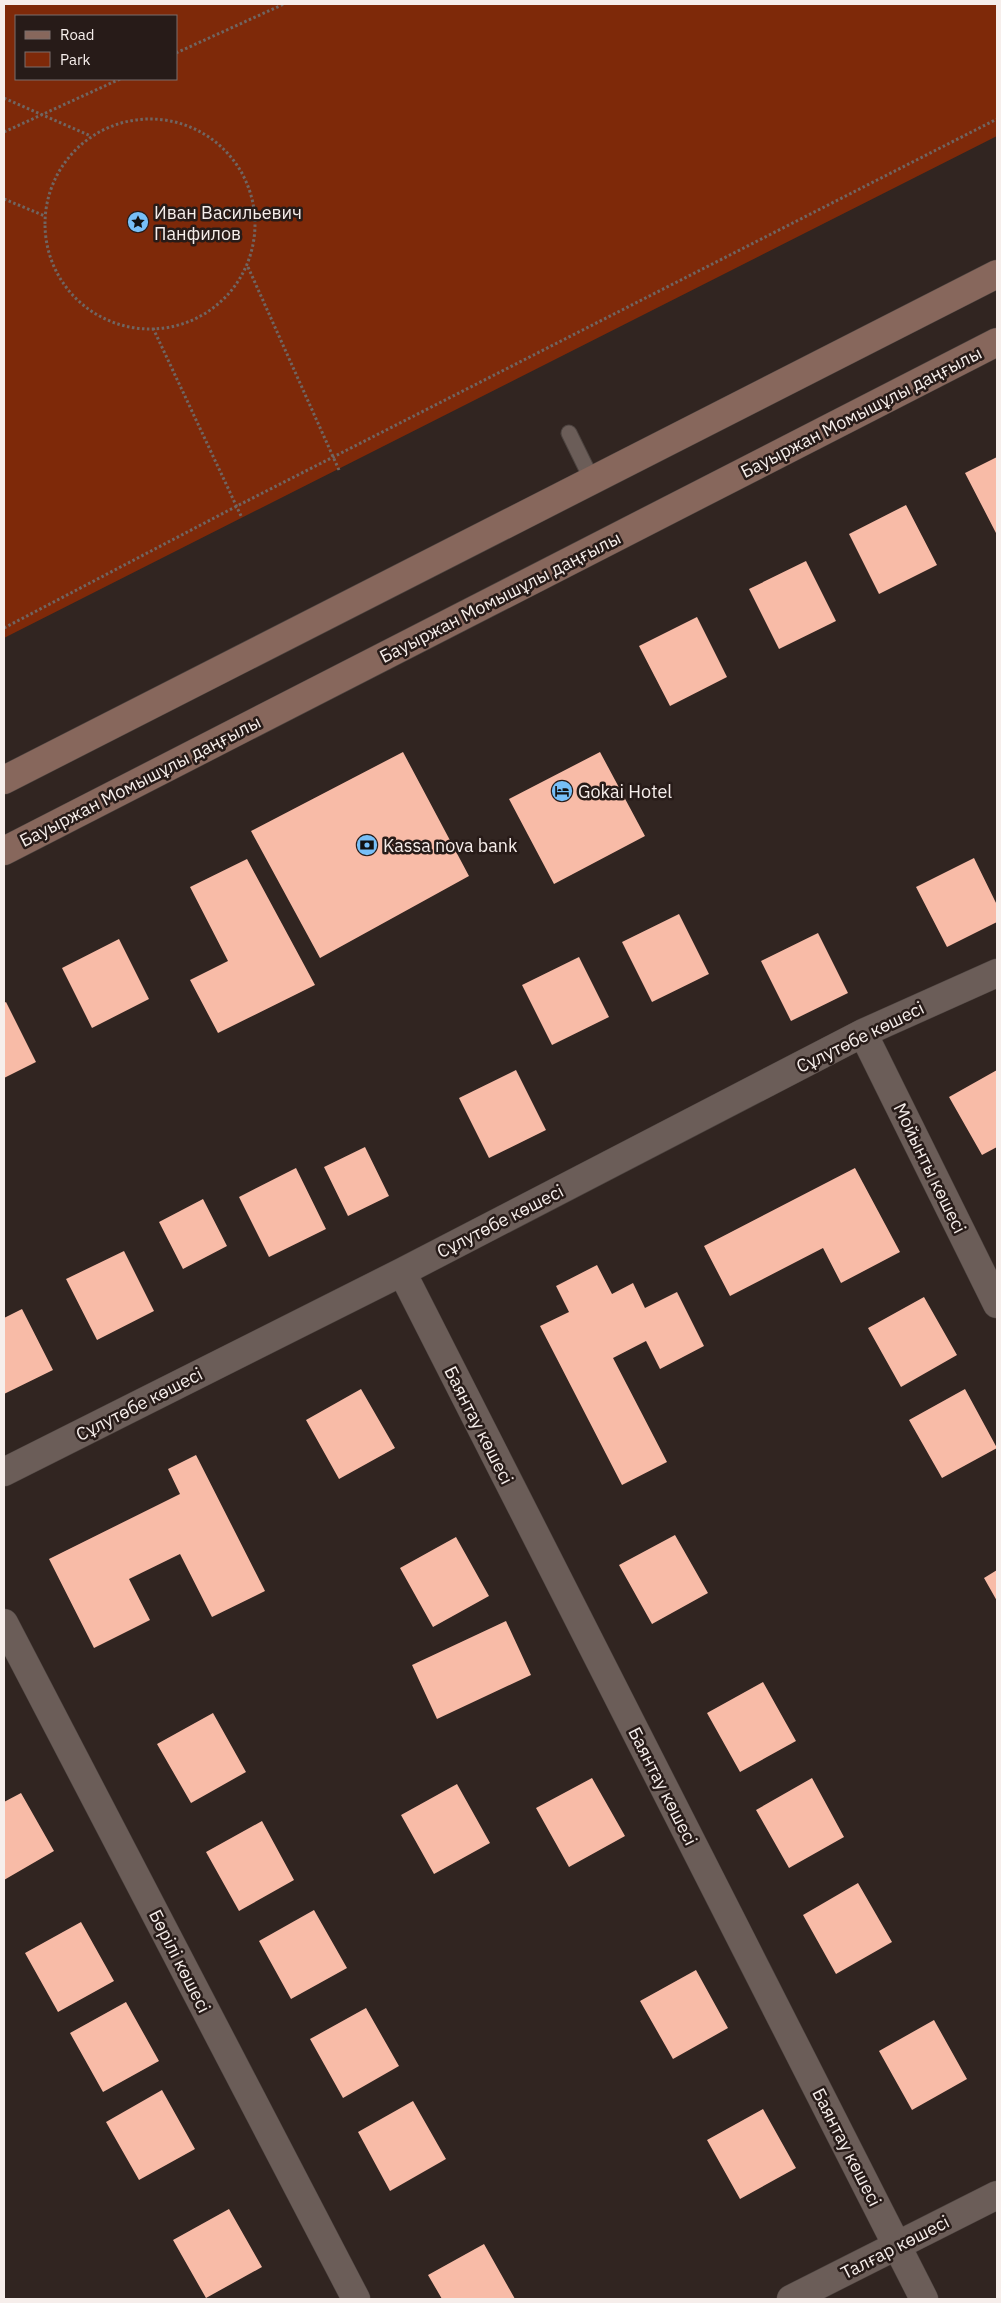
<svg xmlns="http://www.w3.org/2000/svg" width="1001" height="2303" viewBox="0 0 1001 2303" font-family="'IBM Plex Sans',sans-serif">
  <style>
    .green { fill: #7e2909; fill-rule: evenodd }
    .building { fill: #f8bba7 }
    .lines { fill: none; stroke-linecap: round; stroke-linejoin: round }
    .lane-casing { stroke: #4d4440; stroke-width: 17 }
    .street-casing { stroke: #4d4440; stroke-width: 29 }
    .secondary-casing { stroke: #4d4440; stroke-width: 29 }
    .path { stroke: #706561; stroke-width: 3; stroke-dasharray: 2.5 2.5; stroke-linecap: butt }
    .lane { stroke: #6b5d58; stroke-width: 15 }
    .street { stroke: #6b5d58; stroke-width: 28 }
    .secondary { stroke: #87675c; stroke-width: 28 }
    .labels { text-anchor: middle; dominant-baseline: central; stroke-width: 5; stroke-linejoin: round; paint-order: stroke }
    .poi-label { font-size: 18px; fill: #f6eeeb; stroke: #271b18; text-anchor: start }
    .street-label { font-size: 18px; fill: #f6eeeb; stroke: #271b18 }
  </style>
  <rect width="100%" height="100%" fill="#312521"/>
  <path class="green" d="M4,4H997V136L4,638ZM16,16H176V79H16Z"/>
  <path class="building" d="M997,457V532L996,533L965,473Z
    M906,505L937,565L879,594L849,534Z
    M806,561L836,621L779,649L749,589Z
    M697,617L727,677L670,706L639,646Z
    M403,752L469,876L320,958L251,831Z
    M600,752L645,836L554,884L509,799Z
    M974,858L997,905V922L947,947L916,887Z
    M247,859L315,985L218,1033L190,980L228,961L190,887Z
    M679,914L709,974L652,1002L622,942Z
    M818,933L848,993L791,1021L761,961Z
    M119,939L149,999L92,1028L62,968Z
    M579,957L609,1017L552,1045L522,985Z
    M6,1002L36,1062L4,1078V1003Z
    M516,1070L546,1130L489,1158L459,1098Z
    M997,1070V1147L982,1155L949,1097Z
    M365,1147L389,1196L348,1216L324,1167Z
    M296,1168L326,1229L269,1257L239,1197Z
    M855,1168L900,1252L841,1283L823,1248L730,1296L704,1246Z
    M203,1199L227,1246L183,1269L159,1222Z
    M124,1251L154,1311L97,1340L66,1279Z
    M597,1265L612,1294L633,1283L645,1308L677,1292L704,1346L660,1369L646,1341L613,1358L667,1462L622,1485L540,1326L569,1312L556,1286Z
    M924,1297L957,1355L901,1387L868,1328Z
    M22,1309L53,1370L4,1394V1318Z
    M361,1389L395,1448L339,1479L306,1420Z
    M965,1389L997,1448L942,1478L909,1420Z
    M196,1455L265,1591L212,1617L180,1554L129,1579L150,1620L94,1648L49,1559L180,1494L168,1469Z
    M675,1535L708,1593L652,1624L619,1565Z
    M456,1537L489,1596L433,1627L400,1568Z
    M997,1570V1601L984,1578Z
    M506,1621L531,1675L437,1719L412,1665Z
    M763,1682L796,1741L740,1772L707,1713Z
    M213,1713L246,1772L191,1803L157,1744Z
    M592,1778L625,1836L569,1867L536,1808Z
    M812,1778L844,1837L789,1868L756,1810Z
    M457,1784L490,1843L434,1874L401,1815Z
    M21,1793L54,1851L4,1880V1802Z
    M262,1821L294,1880L239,1911L206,1852Z
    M858,1883L892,1942L836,1974L803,1915Z
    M314,1910L347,1968L291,1999L259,1941Z
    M81,1922L114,1981L58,2012L25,1953Z
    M696,1970L728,2028L673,2059L640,2001Z
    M126,2002L159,2061L103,2092L70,2033Z
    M366,2008L399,2066L343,2098L310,2039Z
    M934,2020L967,2079L912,2110L879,2051Z
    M162,2090L195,2149L139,2180L106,2122Z
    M413,2101L446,2159L390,2191L358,2132Z
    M763,2109L796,2168L740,2199L707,2140Z
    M229,2209L262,2267L206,2298L173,2240Z
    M484,2244L515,2299H442L428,2275Z"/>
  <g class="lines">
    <g class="lane-casing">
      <path id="lane" d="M569,433L592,480"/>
    </g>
    <g class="street-casing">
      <path id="street" d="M863,1033L997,1304
        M402,1272L924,2299
        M4,1472L402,1272L863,1033L997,973
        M4,1623L356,2299
        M791,2299L997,2195"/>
    </g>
    <g class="secondary-casing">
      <path id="secondary" d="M4,780L997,274
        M4,851L997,342"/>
    </g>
    <path class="path" d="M176,53L284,4
      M4,98L91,136
      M45 224a105 105 0 1 1 210 0a105 105 0 1 1-210 0Z
      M4,132L120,79
      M4,199L45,216
      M248,267L339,470
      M153,328L242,518
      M4,628L237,506L997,119"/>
    <use href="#lane" class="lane"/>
    <use href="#street" class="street"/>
    <use href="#secondary" class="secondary"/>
  </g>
  <defs>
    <g id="sight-disc" transform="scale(1.125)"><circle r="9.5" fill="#77bff7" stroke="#271b18"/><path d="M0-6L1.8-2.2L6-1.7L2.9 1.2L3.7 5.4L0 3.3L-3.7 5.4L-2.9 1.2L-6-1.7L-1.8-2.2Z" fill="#111"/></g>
    <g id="hotel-disc" transform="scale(1.125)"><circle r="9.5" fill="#77bff7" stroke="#271b18"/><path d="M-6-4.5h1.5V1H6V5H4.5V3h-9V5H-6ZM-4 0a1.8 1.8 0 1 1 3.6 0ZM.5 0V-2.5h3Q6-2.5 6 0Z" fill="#111"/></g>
    <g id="bank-disc" transform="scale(1.125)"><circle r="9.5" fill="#77bff7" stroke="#271b18"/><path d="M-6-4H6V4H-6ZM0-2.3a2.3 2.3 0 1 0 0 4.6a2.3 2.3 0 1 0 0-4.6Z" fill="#111"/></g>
  </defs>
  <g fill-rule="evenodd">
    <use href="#sight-disc" x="138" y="222"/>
    <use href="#hotel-disc" x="562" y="791"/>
    <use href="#bank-disc" x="367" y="845"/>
  </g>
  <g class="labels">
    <g class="poi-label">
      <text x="154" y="212">Иван Васильевич<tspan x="154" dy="21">Панфилов</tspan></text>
      <text x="578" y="791">Gokai Hotel</text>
      <text x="383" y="845">Kassa nova bank</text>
    </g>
    <g class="street-label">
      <text transform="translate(861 412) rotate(-27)">Бауыржан Момышұлы даңғылы</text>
      <text transform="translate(500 597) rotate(-27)">Бауыржан Момышұлы даңғылы</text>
      <text transform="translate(140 781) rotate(-27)">Бауыржан Момышұлы даңғылы</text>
      <text transform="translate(860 1037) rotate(-26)">Сұлутөбе көшесі</text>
      <text transform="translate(930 1168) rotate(64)">Мойынты көшесі</text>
      <text transform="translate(500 1221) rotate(-27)">Сұлутөбе көшесі</text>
      <text transform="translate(139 1404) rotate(-27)">Сұлутөбе көшесі</text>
      <text transform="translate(479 1425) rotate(63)">Баянтау көшесі</text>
      <text transform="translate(663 1786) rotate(63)">Баянтау көшесі</text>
      <text transform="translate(180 1961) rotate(63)">Бөрілі көшесі</text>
      <text transform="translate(847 2147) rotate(63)">Баянтау көшесі</text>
      <text transform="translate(895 2247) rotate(-27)">Талғар көшесі</text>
    </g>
  </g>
  <rect width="1001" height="2303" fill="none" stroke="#f6eeeb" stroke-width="10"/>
  <rect x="15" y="15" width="162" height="65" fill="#271b18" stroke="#7a6f6c"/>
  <rect x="25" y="31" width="25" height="8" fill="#87675c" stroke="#7a6f6c"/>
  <text x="60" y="40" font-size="15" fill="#f6eeeb">Road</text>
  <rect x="25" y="52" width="25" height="15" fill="#7e2909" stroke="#7a6f6c"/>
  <text x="60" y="65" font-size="15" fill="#f6eeeb">Park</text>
</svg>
